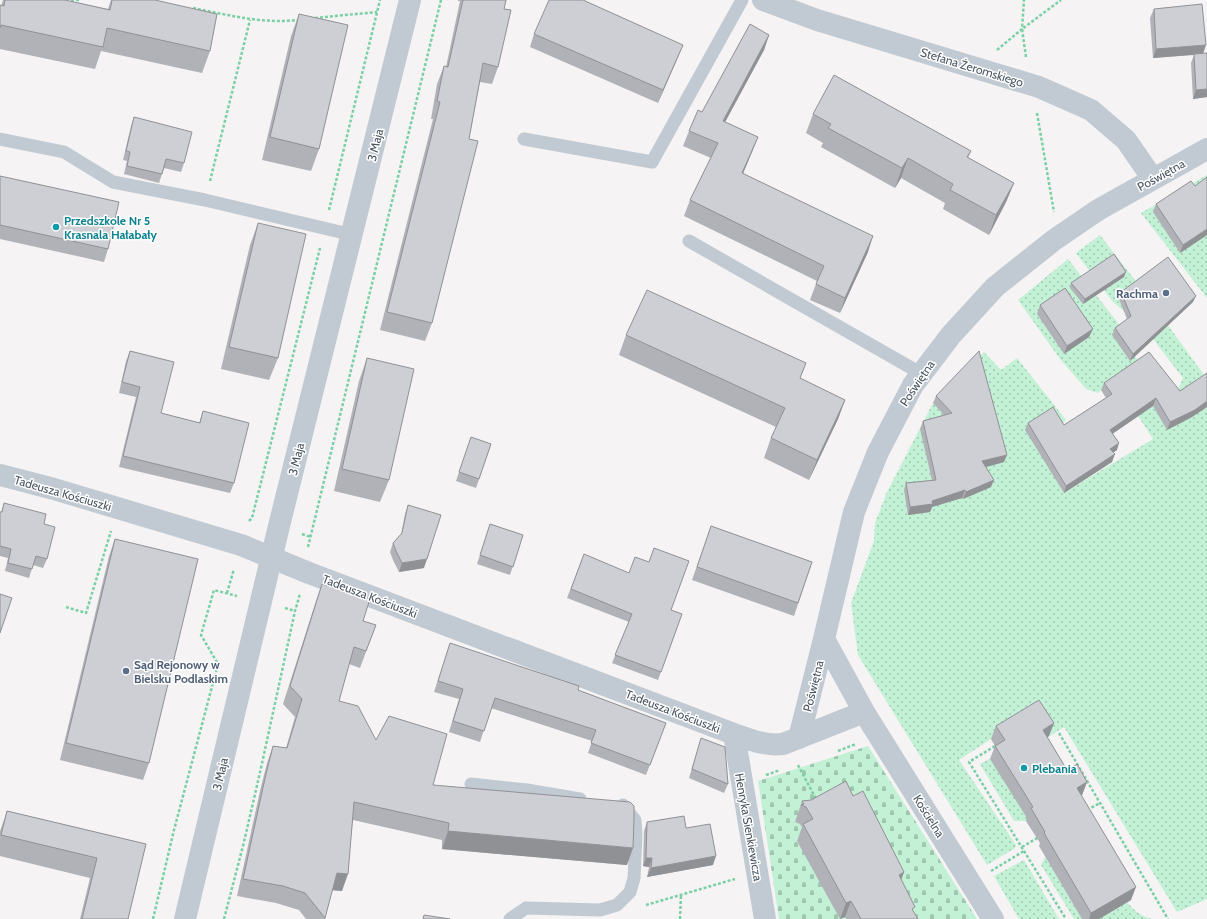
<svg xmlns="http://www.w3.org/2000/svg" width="1207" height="919" viewBox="0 0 1207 919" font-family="Cabin,sans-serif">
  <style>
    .green { fill: url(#green-dots) }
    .cemetery { fill: url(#cemetery-stones) }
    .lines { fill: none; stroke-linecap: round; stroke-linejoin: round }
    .path { stroke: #7ad0a6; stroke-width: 2.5; stroke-dasharray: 3 2; stroke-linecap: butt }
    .service { stroke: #c1cad2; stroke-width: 13 }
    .minor { stroke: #c1cad2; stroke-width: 22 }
    .tertiary { stroke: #c1cad2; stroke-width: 22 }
    .wall { fill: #b0b2b7 }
    .shaded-wall { fill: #909195 }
    .building { fill: #cdcfd5; stroke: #909195 }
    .culture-dot { fill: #0f9aa8; stroke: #fff; stroke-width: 1.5 }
    .service-dot { fill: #5c6f8a; stroke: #fff; stroke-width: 1.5 }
    .labels { text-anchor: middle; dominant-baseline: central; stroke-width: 3; stroke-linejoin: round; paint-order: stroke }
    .street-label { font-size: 12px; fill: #4a5661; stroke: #fff }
    .culture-label { font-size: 12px; font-weight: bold; fill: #0d838f; stroke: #fff; text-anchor: start }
    .service-label { font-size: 12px; font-weight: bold; fill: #4e5e75; stroke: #fff; text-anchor: end }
  </style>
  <defs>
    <pattern id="green-dots" width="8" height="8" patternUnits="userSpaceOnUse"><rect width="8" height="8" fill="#c3f1d5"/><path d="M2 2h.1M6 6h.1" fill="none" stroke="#a0c6b0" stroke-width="1.8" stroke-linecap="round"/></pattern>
    <pattern id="cemetery-stones" width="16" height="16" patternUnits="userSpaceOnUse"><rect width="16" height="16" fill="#c3f1d5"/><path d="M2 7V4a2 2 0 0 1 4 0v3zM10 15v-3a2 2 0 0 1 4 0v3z" fill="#a0c6b0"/></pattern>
  </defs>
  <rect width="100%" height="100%" fill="#f5f3f3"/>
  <path class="green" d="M1207,175V298L1141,213Z
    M1100,235L1138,284L1207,379V899L1177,912L1064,727L1039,743L1032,830L1026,821H1014L980,764L1000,753L991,739L959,760L1016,845L1015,848L987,865L858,655L851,603L874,541L875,523L887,492L933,403L984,352L1001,370L1017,358L1066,420L1058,428L1064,493L1153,439L1123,393L1101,390L1098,393L1086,389L1060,359L1018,300L1068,259L1118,323L1158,399L1177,392L1183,378L1146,330L1113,302L1076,253Z
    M1045,857L1127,902C1134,911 1141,916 1152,919H1074L1041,865Z
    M1024,860L1059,919H1019L994,876Z"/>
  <path class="cemetery" d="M868,746L977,919H779L758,781Z"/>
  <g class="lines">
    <path class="path" d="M71,0H81
      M193,8C228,15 262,24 298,20
      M315,18L377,12
      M997,50L1022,29L1024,0
      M1026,57L1022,29L1061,0
      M1037,113L1054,212
      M210,181L250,20
      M329,210L380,0
      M249,521L252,518L320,248
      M302,534L311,537
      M308,547L441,0
      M227,593L234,569
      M66,607L86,613L111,531
      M285,608L295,611
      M1059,733L1168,919
      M995,746L969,762L1066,919
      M838,751L856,744
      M798,765L816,799
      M766,775L780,770
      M1087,810L1100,803
      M1022,847L1039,837
      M991,871L1024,851
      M646,905L735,879
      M153,919L174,830L218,664L201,635L214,590L237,596
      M224,919L244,842L261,768L295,611L300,594
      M680,919L681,894"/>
    <path class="service" d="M0,139L64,152L113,182L205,200L353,235
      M524,139L652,162L742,0
      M689,241L922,374
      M471,784L527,790L580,799
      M510,919L526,908L600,910L617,905L630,892L634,878L636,835L635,820L623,805"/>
    <path class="minor" d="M763,0L817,20L1039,87L1091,110L1126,140L1153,179
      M0,475L54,489L241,545L309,573L734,734C751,740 765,746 783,744L864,712
      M824,639L864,712L993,919
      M734,734L765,919
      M799,738L824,639L854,512L878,452L913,385L951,335L995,287L1054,240L1098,210L1207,149"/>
    <path class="tertiary" d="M185,919L279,526L410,0"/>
  </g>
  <path class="wall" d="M3,0H65L108,9L111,0H155L210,51L202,73L101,51L95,69L0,49V5L1,6Z
    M458,0H506L504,9L498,67L492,84L480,82L432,323L425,341L380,330L433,119H431L437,84L444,66L446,67L460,1H458Z
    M1154,9L1203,53L1207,97L1193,99L1191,63L1194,55L1153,58L1150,18Z
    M299,14L319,149L311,171L262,160L291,36Z
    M534,34L683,45L678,57L658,103L530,47Z
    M769,35L764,50L725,122L758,137L752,152L743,173L868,252L840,313L810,300L817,281L684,216L690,200L711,158L683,146L689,131L702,112Z
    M813,114L971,151L968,158L1014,183L1006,202L989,235L943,209L945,203L901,178L895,188L821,147L823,143L806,133Z
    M134,117L184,163L181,172L164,168L159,183L124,174L127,161L123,160L131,126Z
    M0,176L108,249L104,262L0,239Z
    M1195,186L1207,235L1180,253L1153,212L1156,204Z
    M258,223L278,358L269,380L221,369L250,245Z
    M1124,277L1083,304L1070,288L1071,283Z
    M1121,292L1193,302L1130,361L1112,335L1115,328L1127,319L1119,299Z
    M1040,305L1089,337L1064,354L1037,314Z
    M626,335L806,363L800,378L845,400L838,419L809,480L764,458L771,438L776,427L619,355Z
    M130,351L161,413L199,423L203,411L234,483L230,493L119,467L136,397L119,393L126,361Z
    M1149,352L1192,417L1167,430L1153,406L1113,433L1117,450L1113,452L1112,462L1064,493L1025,430L1028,423L1064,425L1106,398L1101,390L1104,383Z
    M367,358L389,480L380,502L334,491L359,381Z
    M936,396L1004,462L985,467L991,487L963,499L962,498L932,507L930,512L908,515L904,490L906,483L932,480L920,429L923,421L944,415L933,403Z
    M471,437L491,444L476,488L456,481Z
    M4,503L47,559L43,568L33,565L29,578L5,571L8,558L0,556V512H1Z
    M408,505L424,568L399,572L393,560L390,552L393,543L401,535L405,514Z
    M490,524L523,535L510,575L477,564Z
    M711,526L812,562L794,616L692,580Z
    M115,539L149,763L143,780L60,760L109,556Z
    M584,554L671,610L682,614L658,680L612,663L629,622L567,598Z
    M322,584L363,621L376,625L360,668L349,664L339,701L376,740L433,785L627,865L442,849V840L353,820L342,891L332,890L325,919H306L299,910L276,903L237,896L260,791L267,763L273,746L286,748L295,717L283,704L316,601Z
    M450,643L578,690L666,723L646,775L588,753L592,741L491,708L480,742L449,732L459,699L434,692Z
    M996,726L1049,736L1047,737L1067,770L1087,782L1082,795H1081L1131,900L1099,919H1082L1039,846L1040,843L1026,821L1027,818L990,759L995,746L991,739Z
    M701,738L728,784L724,793L689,778Z
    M853,796L904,872L901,880L913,911L918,919H846L845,917L840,919L797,841L802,827L800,824L795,822L802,801Z
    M7,811L146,844L128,919H80L90,878L0,856V831Z
    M647,822L686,828L713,865L647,877L649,867L643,866L644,831Z"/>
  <path class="shaded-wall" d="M769,35L764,50L717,137L723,121Z
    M683,45L678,57L658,103L663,90Z
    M1206,45L1203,54L1153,58L1156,49Z
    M1207,89V97L1193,99L1196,90Z
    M758,137L752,152L737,188L742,173Z
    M908,158L901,178L895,188L902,168Z
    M1014,183L1006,202L989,235L996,215Z
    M1207,229V235L1180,253L1183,245Z
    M873,236L868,252L840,313L845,298Z
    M1126,272L1124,277L1083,304L1085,299Z
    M1196,296L1193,302L1130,361L1133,354Z
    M1093,329L1089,337L1064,354L1067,346Z
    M1156,398L1153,406L1108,437L1110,430Z
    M845,400L838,419L809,480L817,460Z
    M1207,401V407L1192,417L1167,430L1170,422Z
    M1119,443L1117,450L1108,456L1110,449Z
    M1115,454L1112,462L1064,493L1066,486Z
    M1007,455L1004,462L979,469L982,461Z
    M994,480L991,487L963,499L966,492Z
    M965,490L962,498L932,507L930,512L908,515L910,507Z
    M427,559L424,568L399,572L402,563Z
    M1054,723L1049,736L1039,743L1043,730Z
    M1087,782L1082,795L1072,801L1077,788Z
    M448,831L633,848L627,865L442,849Z
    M716,856L713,865L647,877L651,868Z
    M646,858H652L649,867L643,866Z
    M904,872L898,888L899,875Z
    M337,873L348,874L342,891L330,890Z
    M1136,887L1131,900L1099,919H1089L1091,913Z
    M851,901L845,917L840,919L846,903Z"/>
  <path class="building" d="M5,0H65L110,10L112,0H155L217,14L210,51L107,28L103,47L1,25L0,28V5L4,6Z
    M463,0H506L504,9L511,10L498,67L483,63L469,139L478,141L432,323L387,312L440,102L437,101L444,66L448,67Z
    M549,0H583L683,45L663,90L534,34Z
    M1202,4L1206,45L1156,49L1154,9Z
    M299,14L348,25L319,149L270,137Z
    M750,24L769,35L723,121L758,137L742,173L873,236L845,298L816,284L824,266L690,200L718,143L689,131L698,110L702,112Z
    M1207,53V89L1196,90L1194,54Z
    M834,75L971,151L967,157L1014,183L996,215L950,190L953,184L908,158L902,168L828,128L831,124L813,114Z
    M134,117L192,132L184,163L166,159L162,174L127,166L130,152L126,151Z
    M0,176L119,202L108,249L0,225Z
    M1207,177V229L1183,245L1156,204L1191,181L1195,186Z
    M258,223L306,234L278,358L229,347Z
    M1114,254L1126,272L1085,299L1071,283Z
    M1168,257L1196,296L1133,354L1115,328L1131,316L1121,292Z
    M1065,288L1093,329L1067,346L1040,305Z
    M647,290L806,363L800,378L845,400L817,460L771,438L785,408L626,335Z
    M130,351L174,362L161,413L200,423L203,411L249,423L234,483L123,456L140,387L122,382Z
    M979,351L1007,455L982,461L994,480L966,492L965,490L932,501L933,504L910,507L906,483L936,480L923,421L952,413L936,396Z
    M1149,352L1180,391L1207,373V401L1195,410L1170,422L1156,398L1110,430L1119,443L1110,449L1115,454L1066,486L1028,423L1053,407L1064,425L1112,394L1104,383Z
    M367,358L414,369L389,480L342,469Z
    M471,437L491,444L479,479L459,472Z
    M4,503L46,514L44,524L55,527L47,559L36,556L32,569L8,563L11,549L0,546V512H2Z
    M408,505L441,515L427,559L402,563L396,551L393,543L402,533Z
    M490,524L523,535L513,567L480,555Z
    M711,526L812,562L798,603L697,567Z
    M115,539L198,559L149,763L66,743Z
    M654,548L689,561L671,610L682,614L661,672L615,655L632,614L571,589L584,554L629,573L635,557L649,562Z
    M322,584L370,599L363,621L376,625L366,651L354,647L339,701L358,706L376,740L389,716L447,734L433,785L630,802L634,806V818L633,848L448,831L449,823L354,802L348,874L337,873L325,918L305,893L283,886L243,879L266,774L273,746L287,748L302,699L290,686Z
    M0,594L12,598L0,633Z
    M450,643L579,686L578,690L666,723L650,765L591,743L596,730L495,698L484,731L453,721L463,689L438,681Z
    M1039,700L1054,723L1043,730L1067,770L1077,764L1087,782L1077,788L1136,887L1091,913L1044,833L1045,832L1031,808L1033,807L995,746L1005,740L996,726Z
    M701,738L725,747L728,784L692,769Z
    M846,781L853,796L863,791L904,872L899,875L915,907L912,909L918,919H861L851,901L846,903L803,824L813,819L806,807L801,805L804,804L802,801L811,800Z
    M7,811L146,844L128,919H82L97,858L1,835Z
    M684,816L686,828L710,824L716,856L651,868L652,858H646L647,822Z
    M424,915L450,919H423Z"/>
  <g class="culture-dot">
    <circle cx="56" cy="227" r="4"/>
    <circle cx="1024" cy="768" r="4"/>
  </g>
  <g class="service-dot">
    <circle cx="1166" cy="293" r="4"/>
    <circle cx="126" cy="671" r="4"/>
  </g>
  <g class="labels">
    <g class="street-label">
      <text transform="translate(972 67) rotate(17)">Stefana Żeromskiego</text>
      <text transform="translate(375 145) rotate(-76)">3 Maja</text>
      <text transform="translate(1161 175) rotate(-29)">Poświętna</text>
      <text transform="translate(917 383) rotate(-56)">Poświętna</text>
      <text transform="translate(296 459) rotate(-76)">3 Maja</text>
      <text transform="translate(63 493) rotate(16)">Tadeusza Kościuszki</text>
      <text transform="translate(370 596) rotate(21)">Tadeusza Kościuszki</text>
      <text transform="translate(813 686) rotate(-76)">Poświętna</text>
      <text transform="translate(673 711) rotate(21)">Tadeusza Kościuszki</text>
      <text transform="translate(220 774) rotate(-77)">3 Maja</text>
      <text transform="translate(929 816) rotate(58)">Kościelna</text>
      <text transform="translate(749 827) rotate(80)">Henryka Sienkiewicza</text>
    </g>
    <g class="culture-label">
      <text x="64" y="220">Przedszkole Nr 5<tspan x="64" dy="14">Krasnala Hałabały</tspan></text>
      <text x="1032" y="768">Plebania</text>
    </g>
    <g class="service-label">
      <text x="1158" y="293">Rachma</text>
      <text x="134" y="664" text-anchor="start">Sąd Rejonowy w<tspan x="134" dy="14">Bielsku Podlaskim</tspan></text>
    </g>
  </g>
</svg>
